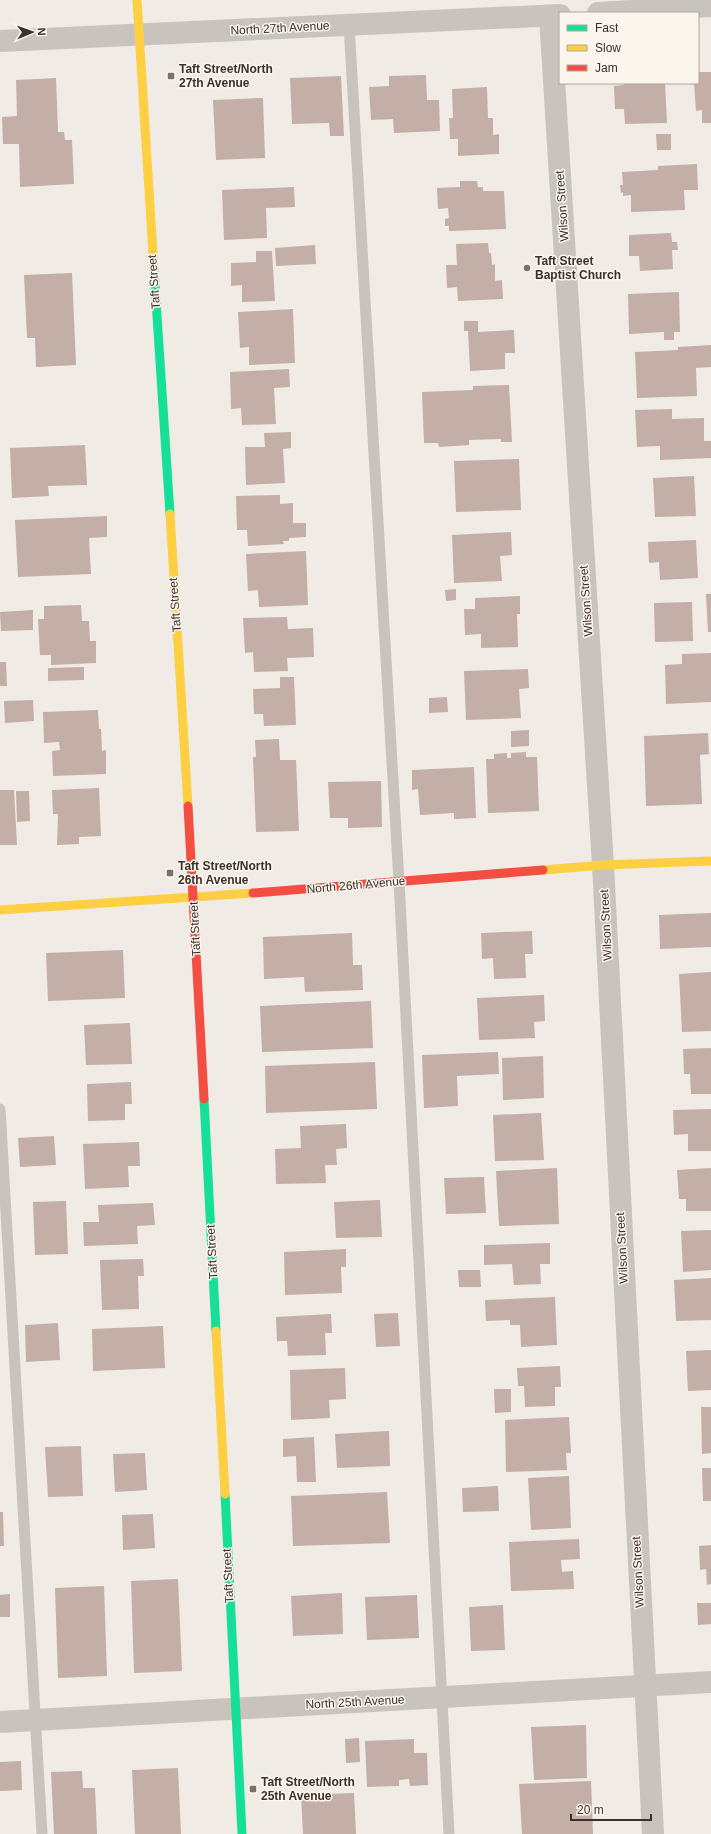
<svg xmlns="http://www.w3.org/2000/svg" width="711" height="1834" viewBox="0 0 711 1834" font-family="Helvetica,sans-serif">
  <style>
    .building { fill: #c3afa7 }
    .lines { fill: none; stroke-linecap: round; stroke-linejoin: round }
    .lane { stroke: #c9c3be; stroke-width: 11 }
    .street { stroke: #c9c3be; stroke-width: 22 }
    .fast { stroke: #16e098; stroke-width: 9 }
    .slow { stroke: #ffcf43; stroke-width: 9 }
    .jam { stroke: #f24e42; stroke-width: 9 }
    .poi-dot { fill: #7a716c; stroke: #fbf5ee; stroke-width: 1.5 }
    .labels { text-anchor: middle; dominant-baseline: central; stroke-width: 3; stroke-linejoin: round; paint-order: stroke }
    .street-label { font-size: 12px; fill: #3b302b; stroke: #fbf5ee }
    .poi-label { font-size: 12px; font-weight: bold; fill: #3b302b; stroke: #fbf5ee; text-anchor: start }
  </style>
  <rect width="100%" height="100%" fill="#f0ebe5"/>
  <path class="building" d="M698,72H711V123H702V110L696,111L694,83H698Z
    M426,75L427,100H439L440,131L394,133L393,119L371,120L369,87L389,86V76Z
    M341,76L344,136H330L329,123L292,124L290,78Z
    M56,78L58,132H64L65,140H72L74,184L20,187L19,144H3L2,117L17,116L16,80Z
    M624,83H665L667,123L625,124L624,109H615L614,86L624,85Z
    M487,87L488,118H493V135L499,134V154L458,156V139H450L449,118H453L452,89Z
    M263,98L265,158L216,160L213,100Z
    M656,134H671V150H657Z
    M697,164L698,190H684L685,210L631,212V195L623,196V192L621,193L620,185H623L622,172L658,170V166Z
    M460,181H477L478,187H483V191H504L506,229L449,231V226H445V219L449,218L448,208L438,209L437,188L460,187Z
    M294,187L295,207L266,208L267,238L224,240L222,190Z
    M671,233L672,242H677L678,250H672L673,269L640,271L639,256H629V235Z
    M488,243L489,253H491L492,265L495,264V281L502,280L503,299L458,301L457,287L447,288L446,265H457L456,244Z
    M315,245L316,264L276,266L275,248Z
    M256,251H272L275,301L242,302V285L231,286V263L256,262Z
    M72,273L76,365L36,367L35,338H27L24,275Z
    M679,292L680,332H674V340H664V332L629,334L628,294Z
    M293,309L295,363L249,365V347L240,348L238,312Z
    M464,321H478V332L514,330L515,353H505V369L470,371L468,331H464Z
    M711,345V367L696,368L697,396L637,398L635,352L678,350V347Z
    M289,369L290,387L274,388L276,424L242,425L241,408L231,409L230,372Z
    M509,385L512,442H501V439L469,440V445L439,447L438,443H424L422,392L473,390V386Z
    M672,409V419L704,418V441H711V458L660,460V446L637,447L635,410Z
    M291,432V448L283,449L285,483L246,485L245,447H265L264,433Z
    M85,445L87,485L48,486L49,496L12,498L10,448Z
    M519,459L521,510L456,512L454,461Z
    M694,476L696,516L655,517L653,478Z
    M280,495V504L293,503V523H306V537L289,538V541H283L284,544L248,546L247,530H237L236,496Z
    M107,516V537L89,538L91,574L18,577L15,520Z
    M511,532L512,555L500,556L502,581L454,583L452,535Z
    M696,540L698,578L660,580L659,562L649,563L648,542Z
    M306,551L308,605L259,607L258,590L248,591L246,554Z
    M456,589V600L446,601L445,590Z
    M706,594H711V632H708Z
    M520,596V614H517L518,647L481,648V634L465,635L464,609H475V598Z
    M692,602L693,641L655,642L654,603Z
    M81,605L82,621H89L90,641H96V663L51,665V655H40L38,619H44V606Z
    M33,610V630L1,631L0,612Z
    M287,617L288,629L313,628L314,657L287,658L288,671L254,672L253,652L245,653L243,618Z
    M711,653V702L666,704L665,665L682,664V654Z
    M0,662H6L7,686H0Z
    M84,667V680L48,681V668Z
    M528,669L529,688L519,689L521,718L466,720L464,671Z
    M280,677H294L296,725L264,726L263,714H254L253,689L280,688Z
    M447,697L448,712L429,713V698Z
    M33,700L34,721L5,723L4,701Z
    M98,710L99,729H101L102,751L106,750V774L53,776L52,751L60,750L59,742L44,743L43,712Z
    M529,730V746L511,747V731Z
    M708,733L709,754L700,755L702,804L646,806L644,736Z
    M279,739L280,760H296L299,831L256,832L253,757H256L255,740Z
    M526,752V757H537L539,811L488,813L486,759H494V754L507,753V758H511V753Z
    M474,767L476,818L454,819V813L420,815L418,789L412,790V770Z
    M381,781L382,827L348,828V818H330L328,782Z
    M99,788L101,836L79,837V844L57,845L58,814H53L52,790Z
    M0,790H14L17,845H0Z
    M16,791H29L30,821L17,822Z
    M711,913V947L660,949L659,915Z
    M532,931L533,954H525L526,978L494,979L493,958L482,959L481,933Z
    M352,933L353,965H362L363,990L305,992L304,977L264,979L263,937Z
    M123,950L125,998L48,1001L46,953Z
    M711,972V1031L682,1032L679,974Z
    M544,995L545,1021L534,1022L535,1038L479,1040L477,998Z
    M371,1001L373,1048L262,1052L260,1006Z
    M130,1023L132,1064L86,1065L84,1025Z
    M711,1048V1094H691L690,1074H684L683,1049Z
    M498,1052L499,1074L457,1076L458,1106L424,1108L422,1055Z
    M543,1056L544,1098L503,1100L502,1058Z
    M375,1062L377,1109L266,1113L265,1066Z
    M131,1082L132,1104H125V1120L88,1121L87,1084Z
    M711,1109V1151H688V1134L674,1135L673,1110Z
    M541,1113L544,1160L495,1161L493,1115Z
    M346,1124L347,1148L336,1149L337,1165H325L326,1183L276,1184L275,1149L301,1148L300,1126Z
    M54,1136L56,1165L20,1167L18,1138Z
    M139,1142L140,1166H128L129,1187L85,1189L83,1144Z
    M557,1168L559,1224L499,1226L496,1171Z
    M711,1168V1211H686V1199H679L677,1170Z
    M484,1177L486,1213L446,1214L444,1178Z
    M380,1200L382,1237L336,1238L334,1202Z
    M66,1201L68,1254L35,1255L33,1202Z
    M153,1203L155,1225L137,1226L138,1244L84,1246L83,1222H99L98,1205Z
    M711,1230V1270L683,1272L681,1231Z
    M550,1243V1264H540L541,1284L514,1285L512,1264L484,1265V1245Z
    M346,1249V1267H341L342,1293L285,1295L284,1252Z
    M143,1259L144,1276H138L139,1309L102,1310L100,1260Z
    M458,1270H480L481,1287H459Z
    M711,1278V1320L676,1321L674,1280Z
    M555,1297L557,1345L521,1347L520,1325H510V1320L486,1321L485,1300Z
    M398,1313L400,1346L376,1347L374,1314Z
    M331,1314L332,1333H325L326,1355L288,1356L287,1341H277L276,1317Z
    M58,1323L60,1360L26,1362L25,1325Z
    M163,1326L165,1368L93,1371L92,1329Z
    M711,1350V1390L688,1391L686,1351Z
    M560,1366L561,1387H555V1406L525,1407L524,1386H518L517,1368Z
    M345,1368L346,1399L329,1400L330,1418L291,1420L290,1370Z
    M494,1389H511V1412L495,1413Z
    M701,1407H711V1453L702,1454Z
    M569,1417L571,1453H566L567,1470L506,1472L505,1420Z
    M389,1431L390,1466L337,1468L335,1434Z
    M314,1437L316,1482H297L296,1456L283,1457V1439Z
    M81,1446L83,1496L48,1497L45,1447Z
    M145,1453L147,1490L115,1492L113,1454Z
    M702,1468H711V1501H703Z
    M569,1476L571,1528L531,1530L528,1478Z
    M498,1486L499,1511L463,1512L462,1488Z
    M387,1492L390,1543L293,1546L291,1496Z
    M0,1512H3L4,1546H0Z
    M153,1514L155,1548L123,1550L122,1515Z
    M579,1539L580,1559L561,1560L562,1572L573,1571L574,1589L511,1591L509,1542Z
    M711,1545V1584L707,1585L706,1569L700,1570L699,1546Z
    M178,1579L182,1671L134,1673L131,1581Z
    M104,1586L107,1676L58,1678L55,1588Z
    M342,1593L343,1634L293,1636L291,1596Z
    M10,1594V1617H0V1595Z
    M417,1595L419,1638L367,1640L365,1597Z
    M697,1603H711V1624L698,1625Z
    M503,1605L505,1650L471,1651L469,1607Z
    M586,1725L587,1778L534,1780L531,1727Z
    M359,1738L360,1762L346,1763L345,1739Z
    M414,1739V1753H427L428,1785L410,1786L409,1779L399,1780V1786L367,1787L365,1741Z
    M21,1761L22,1790L0,1791V1762Z
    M178,1768L181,1834H135L132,1770Z
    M82,1771L83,1788H95L97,1834H54L51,1772Z
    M591,1781L593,1834H522L519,1784Z
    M354,1793L356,1834H303L301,1795Z"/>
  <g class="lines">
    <path class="lane" d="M349,25L399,882L449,1834
      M0,1109L42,1834"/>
    <path class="street" d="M598,13L711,6
      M550,16L603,865L653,1834
      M0,41L560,15
      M0,1722L711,1682"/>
    <path class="fast" d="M154,270L170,514
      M204,1099L216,1331
      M225,1494L242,1834"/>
    <path class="slow" d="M137,0L154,270
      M170,514L188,806
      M543,870L603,865L711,861
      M0,910L253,893
      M216,1331L225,1494"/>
    <path class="jam" d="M188,806L204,1099
      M253,893L543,870"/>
  </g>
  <g class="poi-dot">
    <rect x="167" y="72" width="8" height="8" rx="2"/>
    <circle cx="527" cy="268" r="4"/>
    <rect x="166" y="869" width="8" height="8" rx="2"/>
    <rect x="249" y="1785" width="8" height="8" rx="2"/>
  </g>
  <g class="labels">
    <g class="street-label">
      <text transform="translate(280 28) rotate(-3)">North 27th Avenue</text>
      <text transform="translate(562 206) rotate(-94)">Wilson Street</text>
      <text transform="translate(154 282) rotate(-94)">Taft Street</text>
      <text transform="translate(586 601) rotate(-94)">Wilson Street</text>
      <text transform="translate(175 605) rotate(-94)">Taft Street</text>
      <text transform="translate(356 885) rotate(-5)">North 26th Avenue</text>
      <text transform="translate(606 925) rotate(-93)">Wilson Street</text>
      <text transform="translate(195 929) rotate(-93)">Taft Street</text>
      <text transform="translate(622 1248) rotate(-93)">Wilson Street</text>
      <text transform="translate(212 1252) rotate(-93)">Taft Street</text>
      <text transform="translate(638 1572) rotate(-93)">Wilson Street</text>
      <text transform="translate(228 1576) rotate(-93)">Taft Street</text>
      <text transform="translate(355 1702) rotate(-3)">North 25th Avenue</text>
    </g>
    <g class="poi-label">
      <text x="179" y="69">Taft Street/North<tspan x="179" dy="14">27th Avenue</tspan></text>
      <text x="535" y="261">Taft Street<tspan x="535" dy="14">Baptist Church</tspan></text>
      <text x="178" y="866">Taft Street/North<tspan x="178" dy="14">26th Avenue</tspan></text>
      <text x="261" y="1782">Taft Street/North<tspan x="261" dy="14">25th Avenue</tspan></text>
    </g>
  </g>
  <rect x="559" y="12" width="140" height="72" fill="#fbf5ee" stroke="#aea6a0"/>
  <rect x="567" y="25" width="20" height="6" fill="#16e098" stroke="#aea6a0"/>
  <text x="595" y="32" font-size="12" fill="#3b302b">Fast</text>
  <rect x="567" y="45" width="20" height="6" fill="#ffcf43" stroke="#aea6a0"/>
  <text x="595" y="52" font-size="12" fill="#3b302b">Slow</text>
  <rect x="567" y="65" width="20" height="6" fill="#f24e42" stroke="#aea6a0"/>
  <text x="595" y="72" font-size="12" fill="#3b302b">Jam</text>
  <g transform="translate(32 32) rotate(88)" stroke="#fbf5ee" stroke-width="3" paint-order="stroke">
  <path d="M0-3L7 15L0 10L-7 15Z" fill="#3b302b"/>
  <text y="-6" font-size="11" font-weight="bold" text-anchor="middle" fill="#3b302b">N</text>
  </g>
  <path d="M571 1814v6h80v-6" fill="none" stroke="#3b302b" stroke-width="2"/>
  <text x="577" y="1814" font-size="12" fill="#3b302b" stroke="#fbf5ee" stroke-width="3" paint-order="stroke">20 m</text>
</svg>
